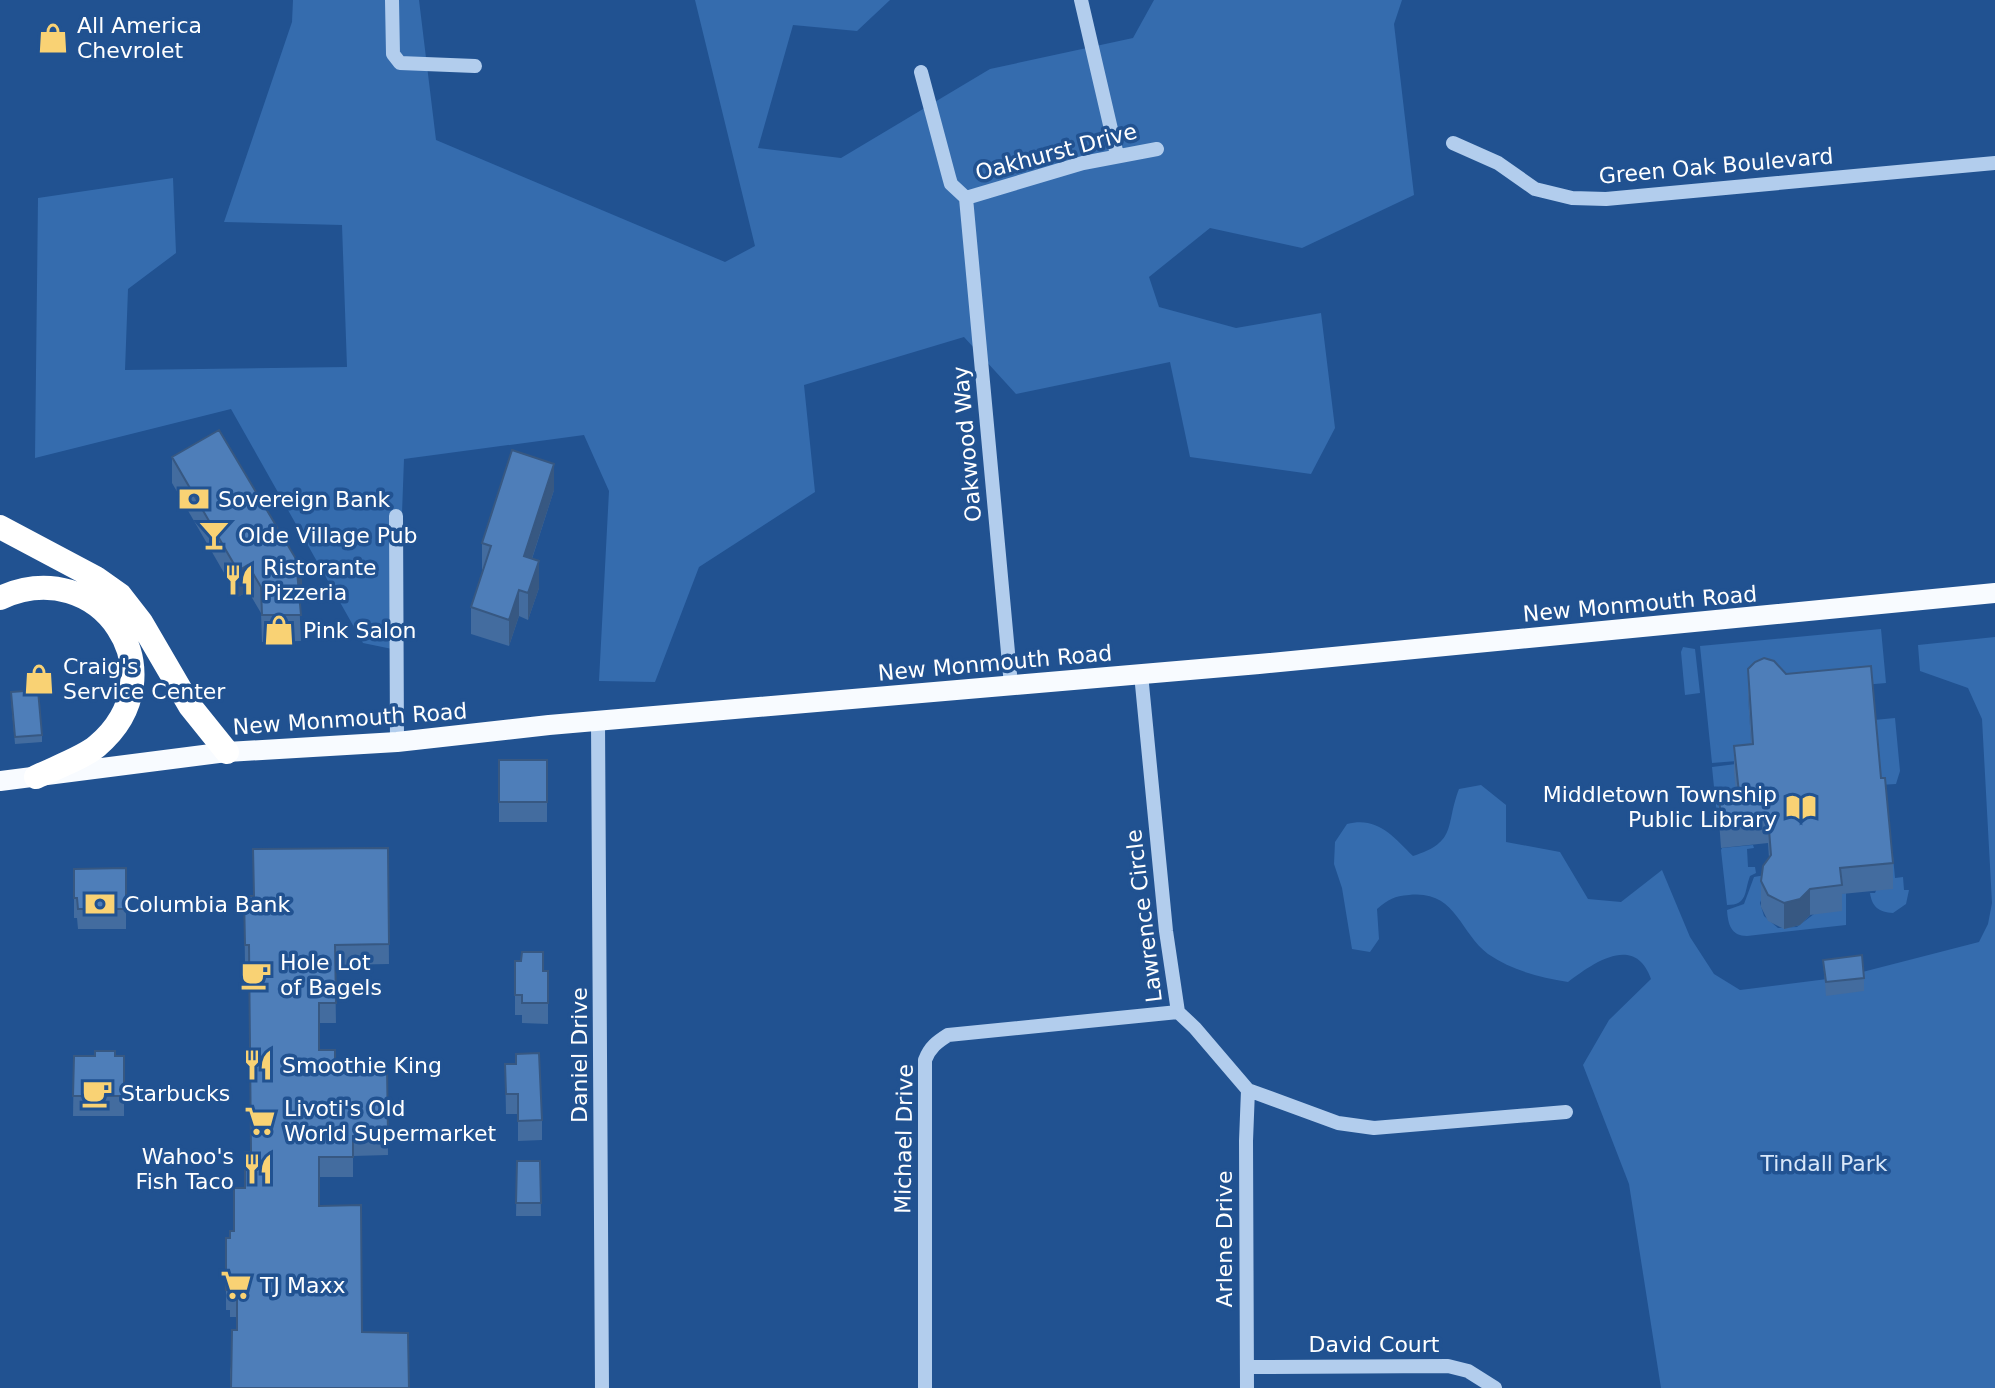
<svg xmlns="http://www.w3.org/2000/svg" width="1995" height="1388" viewBox="0 0 1995 1388" font-family="'DejaVu Sans',sans-serif">
  <style>
    .green { fill: #356cae }
    .lines { fill: none; stroke-linecap: round; stroke-linejoin: round }
    .minor { stroke: #b2cded; stroke-width: 14 }
    .major { stroke: #f8fbff; stroke-width: 20 }
    .highway { stroke: #fff; stroke-width: 24 }
    .wall { fill: #436c9f }
    .shaded-wall { fill: #375882 }
    .building { fill: #4e7eb9; stroke: #375882; stroke-width: 2 }
    .labels { text-anchor: middle; dominant-baseline: central; stroke-width: 7; stroke-linejoin: round; paint-order: stroke }
    .poi-label { font-size: 22px; fill: #fff; stroke: #215291; text-anchor: start }
    .street-label { font-size: 22px; fill: #fff; stroke: #215291 }
    .park-label { font-size: 22px; fill: #d8e7f9; stroke: #215291 }
  </style>
  <rect width="100%" height="100%" fill="#215291"/>
  <path class="green" d="M293,0H419L436,140L725,262L755,246L695,0H890L857,31L793,25L758,148L841,158L990,69L1133,38L1154,0H1402L1394,24L1414,195L1302,248L1210,228L1149,277L1159,307L1236,328L1321,313L1335,428L1311,474L1190,457L1170,362L1016,394L964,337L804,385L815,492L699,567L655,682L599,681L609,491L584,435L404,459L397,650L363,643L231,409L35,458L38,198L173,178L176,253L128,289L125,370L347,367L342,225L224,222L292,22Z
    M1881,629L1886,683L1748,695L1753,771L1737,761L1712,763L1700,646Z
    M1995,637V1388H1661L1629,1184L1583,1065L1609,1020L1651,979C1635,933 1593,963 1568,982C1539,977 1513,971 1488,954C1459,932 1456,890 1409,895C1394,896 1389,899 1377,909L1379,939L1370,952L1352,949L1342,888L1334,864L1335,842L1347,824C1377,816 1393,836 1413,856C1458,842 1445,825 1459,789L1481,785L1506,805V842L1560,852L1588,899L1621,902L1662,870L1690,937L1714,974L1740,990L1843,977L1979,942L1988,924L1992,903L1982,719L1968,688L1920,671L1918,645Z
    M1683,647L1695,649L1700,693L1685,695L1681,652Z
    M1895,718L1900,771L1896,784L1879,785L1874,720Z
    M1736,764L1739,819L1717,817L1712,767Z
    M1753,845L1754,848L1747,849L1748,867H1755L1756,873L1750,876C1744,892 1748,905 1727,905L1721,850L1722,848Z
    M1890,856H1893L1895,878L1903,877L1904,890H1909L1906,904L1893,913C1879,912 1872,907 1870,893H1875Z
    M1771,874L1760,903L1764,916L1778,928L1797,927L1840,894L1846,893V925L1747,936C1731,936 1728,924 1727,910L1744,904L1754,877Z"/>
  <g class="lines">
    <path class="minor" d="M392,0L393,54L400,63L475,66
      M1081,0L1117,155
      M921,72L949,177L951,184L966,198
      M1453,143L1498,163L1535,189L1572,198L1606,199L1995,163
      M966,198L1011,685
      M966,198L1083,163L1157,149
      M396,516L397,742
      M1141,674L1166,931L1178,1012L1195,1028L1248,1090L1338,1123L1374,1128L1566,1112
      M598,722L602,1388
      M1247,1367L1448,1366L1468,1371L1495,1388
      M925,1388V1060C930,1047 937,1042 948,1035L1178,1012
      M1247,1388L1246,1141L1248,1090"/>
    <path class="major" d="M0,781L227,752L397,742L549,725L1259,664L1995,593"/>
    <path class="highway" d="M0,527L96,578L120,595L141,622L190,706L227,752
      M0,598C100,552 182,674 97,746C83,758 54,768 36,777"/>
  </g>
  <path class="wall" d="M172,457L302,595L299,597L301,641L262,642L261,613L248,591L238,597L172,483Z
    M554,490L532,559L539,588L528,620L519,616L509,646L471,634V607L483,570L482,569V543Z
    M1748,669L1881,778L1893,863V889L1842,894V911L1810,915L1800,925L1784,929L1768,921L1761,907V881L1769,858L1768,843L1721,848L1719,820V795L1736,793L1734,772V746L1751,745L1748,695Z
    M11,699L42,735V742L15,744Z
    M499,760H547V822H499Z
    M388,848L389,964L335,965L336,1023H319V1050L335,1066H387L388,1155L353,1156V1177H319V1206L362,1332L409,1388H230V1372L237,1330V1317H230V1310H226V1238H230L234,1231L245,1188L251,1152L249,965H245L244,896H253Z
    M126,868V929H78L77,918H74V869Z
    M1823,960L1864,978V991L1826,996Z
    M515,961L543,971H548V1024L522,1023V1015H515Z
    M74,1056H124V1116H73Z
    M505,1064L542,1120V1140L518,1141V1114H506Z
    M517,1161H540L541,1216H516Z"/>
  <path class="shaded-wall" d="M554,464V490L524,583V556Z
    M539,561V588L528,620V593Z
    M248,565V591L238,597V571Z
    M302,569V595L297,598V571Z
    M519,590V616L509,646V620Z
    M1810,889V915L1800,925L1784,929V903Z"/>
  <path class="building" d="M219,430L302,569L297,571L301,615H262L261,587L248,565L238,571L172,457Z
    M512,450L554,464L524,556L539,561L528,593L519,590L509,620L471,607L491,546L482,543Z
    M1764,658L1774,661L1786,674L1871,666L1881,778H1885L1893,863L1840,868L1842,885L1810,889L1800,899L1784,903L1768,895L1761,881L1763,866L1771,855L1768,817L1721,822L1719,795L1739,793L1734,746L1753,744L1748,669L1755,662Z
    M38,690L42,735L15,737L11,692Z
    M499,760H547V802H499Z
    M388,848L389,944L335,945L336,1003H319V1050H335V1066H387L388,1135L353,1136V1157H319V1206L361,1205L362,1332L408,1333L409,1388H231L232,1330H237V1297H230V1290H226V1238H230V1231H234V1188H245V1152H251L249,945H245L244,896H254L253,849Z
    M126,868V909H78L77,898H74V869Z
    M522,952H543V971H548V1003H522V995H515V961H521Z
    M1862,955L1864,978L1826,982L1823,960Z
    M95,1051H115V1056H124V1096H73L74,1056H95Z
    M539,1053L542,1120L518,1121V1094H506L505,1064H516V1054Z
    M517,1161H540L541,1203H516Z"/>
  <defs>
    <g id="shop-bare" transform="scale(2.4)"><path d="M-5-2.5h2.3a2.7 3.5 0 0 1 5.4 0H5L5.5 6h-11ZM-1.5-2.5h3a1.5 2.3 0 0 0-3 0Z" fill="#f9d274" stroke="#215291" stroke-width="2.5" paint-order="stroke"/></g>
    <g id="bank-bare" transform="scale(2.4)"><path d="M-6-4H6V4H-6ZM0-2.3a2.3 2.3 0 1 0 0 4.6a2.3 2.3 0 1 0 0-4.6Z" fill="#f9d274" stroke="#215291" stroke-width="2.5" paint-order="stroke"/></g>
    <g id="bar-bare" transform="scale(2.4)"><path d="M-6-5H6L.8 .8V4.5H3.5V6h-7V4.5H-.8V.8Z" fill="#f9d274" stroke="#215291" stroke-width="2.5" paint-order="stroke"/></g>
    <g id="restaurant-bare" transform="scale(2.4)"><path d="M-5-6h1v4h1v-4h1v4h1v-4h1v5L-1.5 .5V6h-2V.5L-5-1ZM5-6V6H3V1.5H1.5Q1.5-4 5-6Z" fill="#f9d274" stroke="#215291" stroke-width="2.5" paint-order="stroke"/></g>
    <g id="library-bare" transform="scale(2.4)"><path d="M-6-4Q-3-5.5-.7-3.5V5Q-3 3-6 4ZM6-4Q3-5.5 .7-3.5V5Q3 3 6 4Z" fill="#f9d274" stroke="#215291" stroke-width="2.5" paint-order="stroke"/></g>
    <g id="cafe-bare" transform="scale(2.4)"><path d="M-5.5-4.5H6V0H3Q3 3.5 0 3.5H-2.5Q-5.5 3.5-5.5 0ZM3-3.2v2h1.7v-2ZM-6 4.5H4V6H-6Z" fill="#f9d274" stroke="#215291" stroke-width="2.5" paint-order="stroke"/></g>
    <g id="supermarket-bare" transform="scale(2.4)"><path d="M-6-5.5h2.5l.6 2H6L4.5 2H-2.5L-4.4-4H-6ZM-1.5 3.2a1.3 1.3 0 1 0 .1 0ZM3 3.2a1.3 1.3 0 1 0 .1 0Z" fill="#f9d274" stroke="#215291" stroke-width="2.5" paint-order="stroke"/></g>
  </defs>
  <g fill-rule="evenodd">
    <use href="#shop-bare" x="53" y="38"/>
    <use href="#bank-bare" x="194" y="499"/>
    <use href="#bar-bare" x="214" y="535"/>
    <use href="#restaurant-bare" x="239" y="580"/>
    <use href="#shop-bare" x="279" y="630"/>
    <use href="#shop-bare" x="39" y="679"/>
    <use href="#library-bare" x="1801" y="807"/>
    <use href="#bank-bare" x="100" y="904"/>
    <use href="#cafe-bare" x="256" y="975"/>
    <use href="#restaurant-bare" x="258" y="1065"/>
    <use href="#cafe-bare" x="97" y="1093"/>
    <use href="#supermarket-bare" x="260" y="1121"/>
    <use href="#restaurant-bare" x="258" y="1169"/>
    <use href="#supermarket-bare" x="236" y="1285"/>
  </g>
  <g class="labels">
    <g class="poi-label">
      <text x="77" y="25">All America<tspan x="77" dy="25">Chevrolet</tspan></text>
      <text x="218" y="499">Sovereign Bank</text>
      <text x="238" y="535">Olde Village Pub</text>
      <text x="263" y="567">Ristorante<tspan x="263" dy="25">Pizzeria</tspan></text>
      <text x="303" y="630">Pink Salon</text>
      <text x="63" y="666">Craig's<tspan x="63" dy="25">Service Center</tspan></text>
      <text x="1777" y="794" text-anchor="end">Middletown Township<tspan x="1777" dy="25">Public Library</tspan></text>
      <text x="124" y="904">Columbia Bank</text>
      <text x="280" y="962">Hole Lot<tspan x="280" dy="25">of Bagels</tspan></text>
      <text x="282" y="1065">Smoothie King</text>
      <text x="121" y="1093">Starbucks</text>
      <text x="284" y="1108">Livoti's Old<tspan x="284" dy="25">World Supermarket</tspan></text>
      <text x="234" y="1156" text-anchor="end">Wahoo's<tspan x="234" dy="25">Fish Taco</tspan></text>
      <text x="260" y="1285">TJ Maxx</text>
    </g>
    <g class="street-label">
      <text transform="translate(1056 152) rotate(-15)">Oakhurst Drive</text>
      <text transform="translate(1716 166) rotate(-5)">Green Oak Boulevard</text>
      <text transform="translate(967 444) rotate(-95)">Oakwood Way</text>
      <text transform="translate(1640 604) rotate(-5)">New Monmouth Road</text>
      <text transform="translate(995 663) rotate(-5)">New Monmouth Road</text>
      <text transform="translate(350 719) rotate(-4)">New Monmouth Road</text>
      <text transform="translate(1144 916) rotate(-97)">Lawrence Circle</text>
      <text transform="translate(579 1055) rotate(-90)">Daniel Drive</text>
      <text transform="translate(904 1139) rotate(-89)">Michael Drive</text>
      <text transform="translate(1224 1239) rotate(-90)">Arlene Drive</text>
      <text x="1374" y="1344">David Court</text>
    </g>
    <g class="park-label">
      <text x="1824" y="1163">Tindall Park</text>
    </g>
  </g>
</svg>
